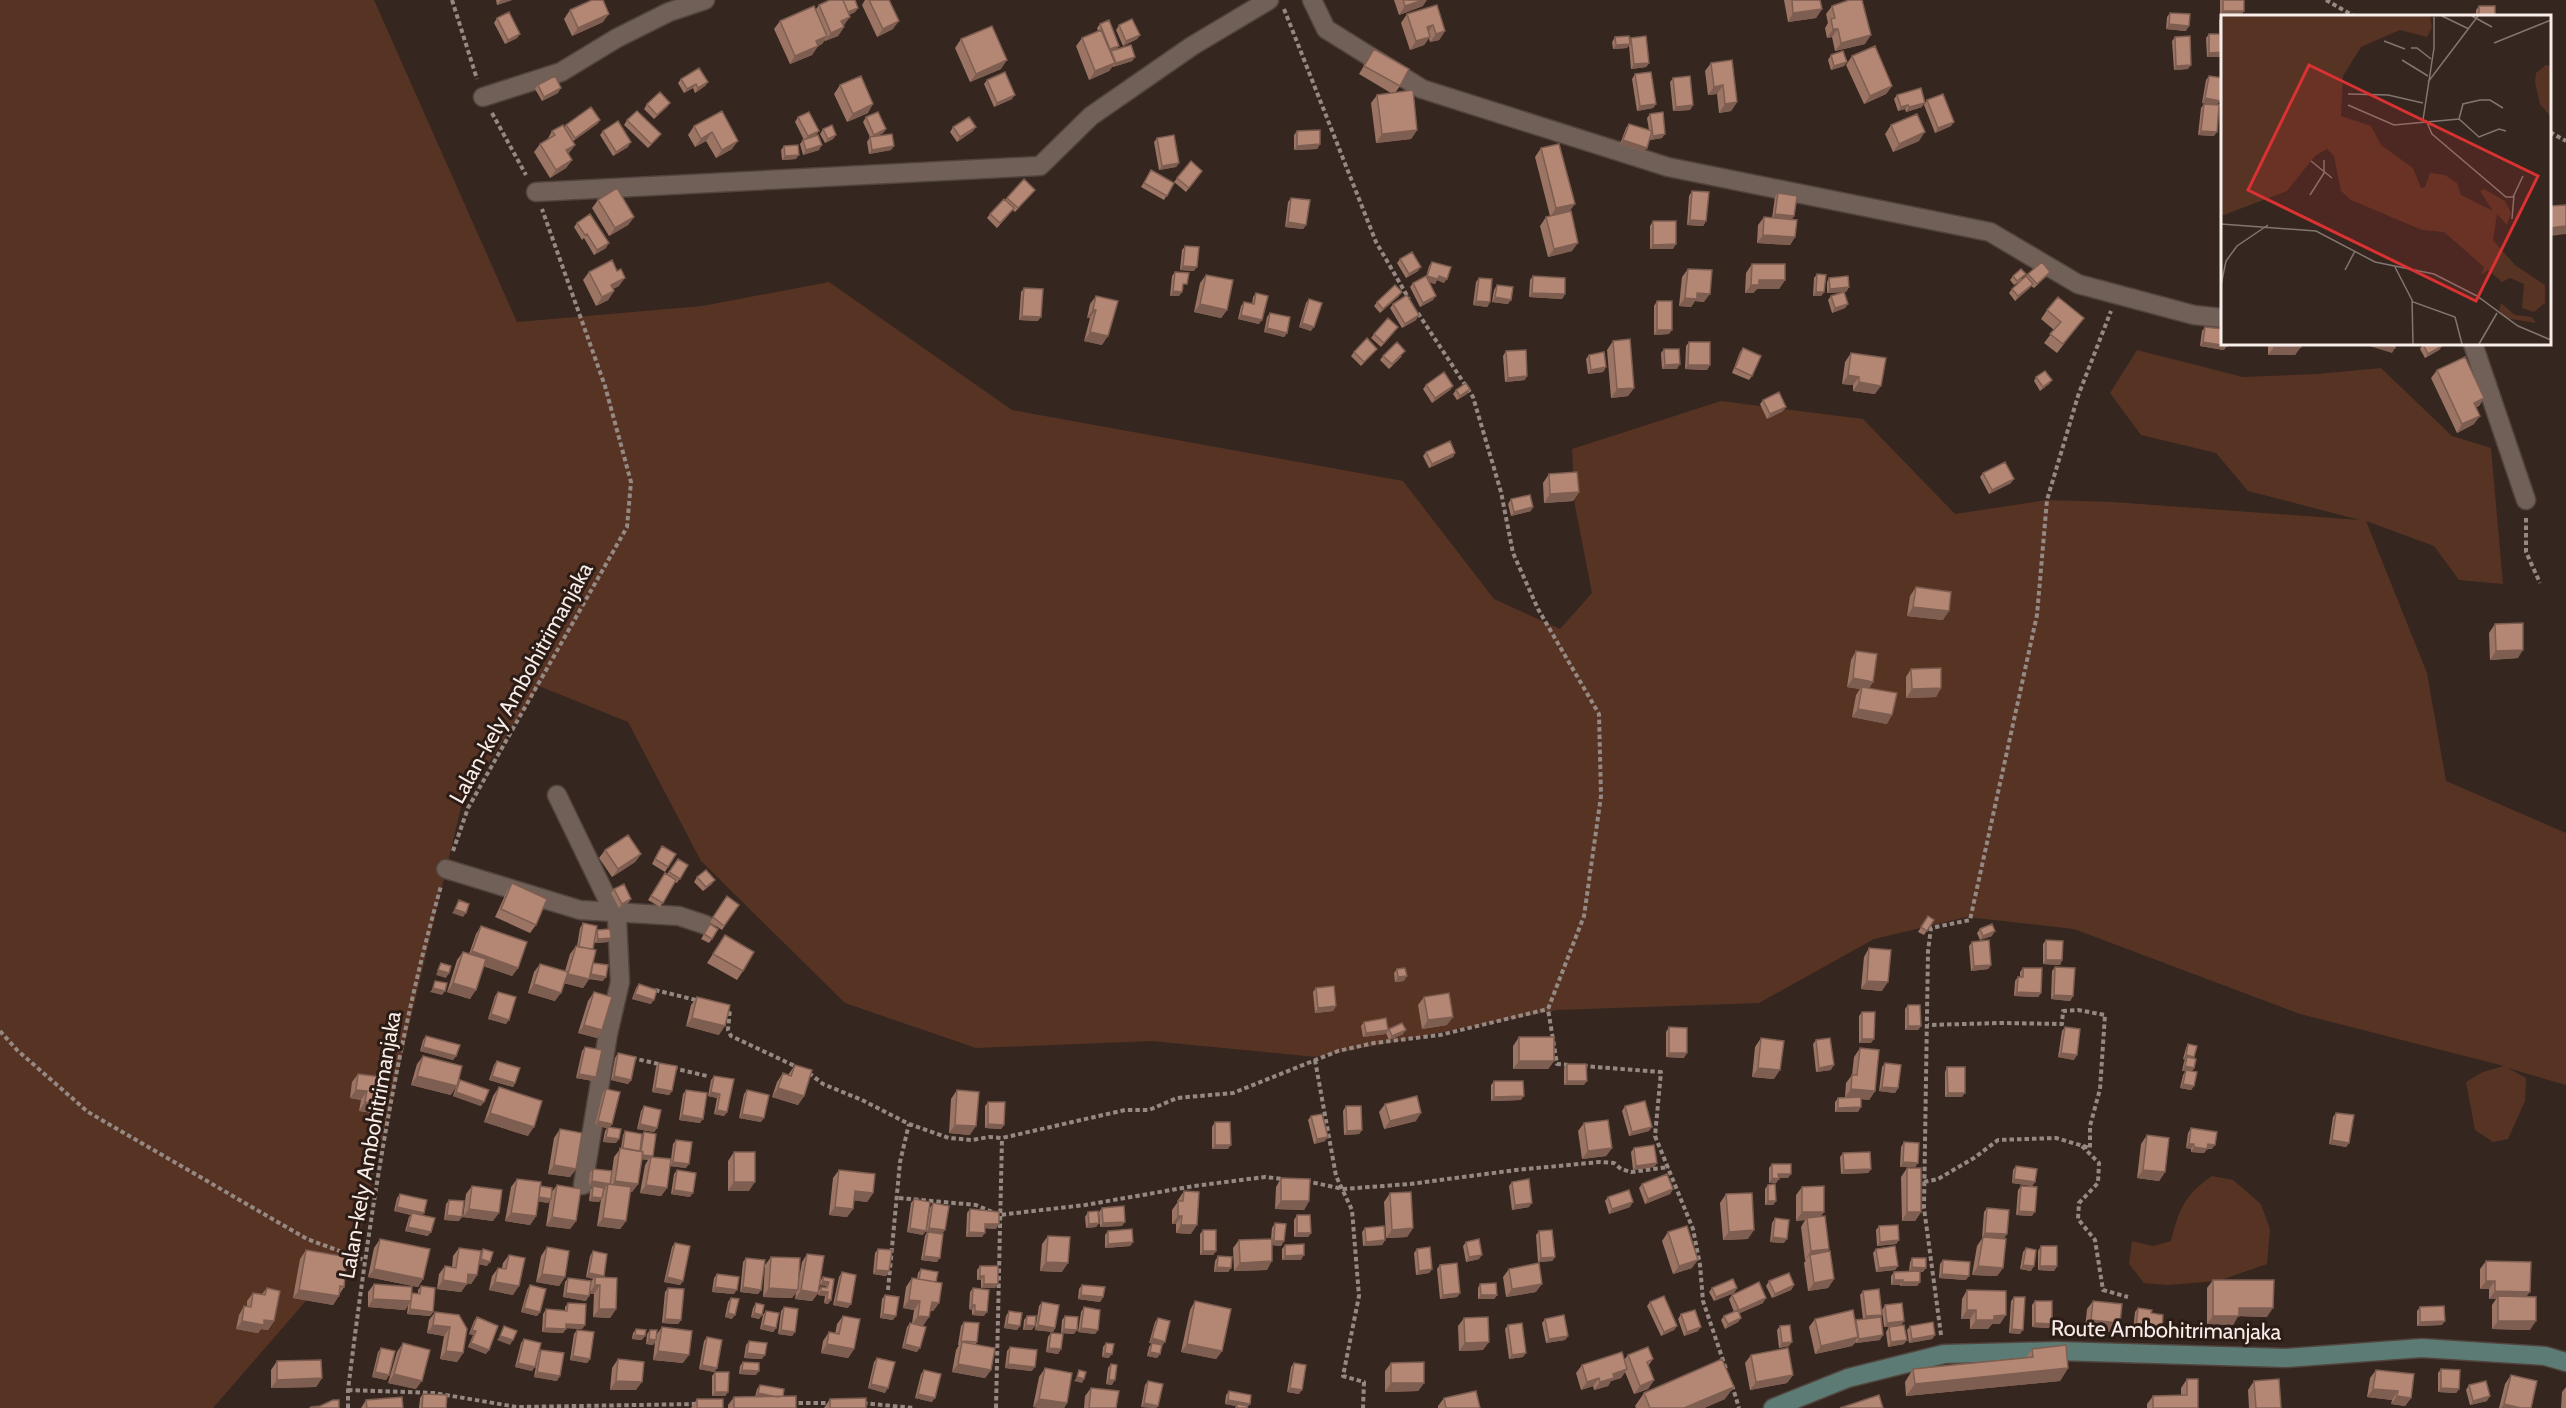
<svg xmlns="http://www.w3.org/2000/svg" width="2566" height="1408" viewBox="0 0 2566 1408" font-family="Cabin,sans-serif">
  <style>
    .green { fill: #573324 }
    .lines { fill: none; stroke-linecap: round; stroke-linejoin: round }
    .street-casing { stroke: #51443e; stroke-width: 21 }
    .secondary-casing { stroke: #51443e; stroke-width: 21 }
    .path { stroke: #968983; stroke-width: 4; stroke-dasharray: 4.5 3; stroke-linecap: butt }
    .street { stroke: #716058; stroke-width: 18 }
    .secondary { stroke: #5c7b74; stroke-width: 18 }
    .wall { fill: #9b7464 }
    .shaded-wall { fill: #7e5e51 }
    .building { fill: #b48774; stroke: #7e5e51; stroke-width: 1.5 }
    .labels { text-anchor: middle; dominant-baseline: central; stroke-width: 6; stroke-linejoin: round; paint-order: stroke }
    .street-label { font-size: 22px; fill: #f8ede9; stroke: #2b1c16 }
    .inset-road { fill: none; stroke: #837670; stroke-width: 1.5 }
    .view { fill: #d83232; fill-opacity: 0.15; stroke: #d83232; stroke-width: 3 }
    .inset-edge { fill: none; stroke: #f8ede9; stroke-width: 3 }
  </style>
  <rect width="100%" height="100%" fill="#35261f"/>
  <path class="green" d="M0,0H374L517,322L702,306L829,282L1012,410L1403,481L1494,599L1560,629L1592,593L1575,506L1572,449L1721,401L1863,419L1955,514L2047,500L2113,502L2360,520L2248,491L2216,453L2141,435L2110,393L2137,350L2243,377L2317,374L2381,368L2452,436L2491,448L2503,584L2459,580L2434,546L2366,521L2427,673L2446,781L2566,833V1085L2508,1068L2526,1078L2525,1101L2508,1139L2493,1142L2475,1130L2466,1082L2483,1072L2504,1066L2300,1014L2074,929L1967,917L1874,939L1759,1003L1557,1010L1316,1057L1152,1041L976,1048L845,1003L701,861L628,722L539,686L462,803L358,1241L213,1408H0Z
    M2212,1176L2233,1180L2261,1204L2270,1229L2267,1264L2218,1281L2167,1285L2144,1283L2129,1264L2132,1241L2153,1246L2171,1241C2179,1210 2184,1195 2212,1176Z"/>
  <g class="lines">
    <g class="street-casing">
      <path id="street" d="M1312,0L1326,29L1422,89L1668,167L1990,232L2078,284L2194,315L2222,318
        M483,97L561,72L617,38L669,12L705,0
        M536,192L1040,166L1091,116L1192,46L1269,0
        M2473,344L2526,500
        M557,795L617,919L620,982L608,1034L583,1185
        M446,869L580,910L679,916L706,925"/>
    </g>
    <g class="secondary-casing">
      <path id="secondary" d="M1773,1408L1848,1378L1944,1354L2057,1351L2286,1358L2422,1348L2545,1356L2566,1362"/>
    </g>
    <path class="path" d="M452,0L477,79
      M2326,0L2354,16
      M1284,9L1376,242L1409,299
      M492,113L526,175
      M2550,132L2566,141
      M1418,313L1473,397L1501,492L1513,553L1538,609L1599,714L1601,796L1584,916L1548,1009L1557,1064L1569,1065
      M2526,518V552L2540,583
      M453,851L468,808L627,527L631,482L605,386L542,209
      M655,990L700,1001
      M725,1008L730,1009L728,1030L731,1036L797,1067
      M0,1031L17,1050L88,1112L307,1239L364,1260
      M632,1058L663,1065
      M1315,1060L1336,1176L1352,1210L1359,1296L1343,1376L1364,1382L1363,1408
      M1583,1066L1661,1072L1655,1136L1693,1229L1700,1265L1703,1301L1726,1369
      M673,1068L707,1076
      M809,1073L823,1084L862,1100L909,1124L949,1138L972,1140L989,1137L1002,1138L1125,1110H1149L1177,1098L1233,1093L1338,1051L1374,1043L1440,1035L1548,1009
      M2082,1146L2099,1163L2098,1183L2079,1203L2078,1219L2095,1240L2103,1290L2128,1297
      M1306,1181L1343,1189L1410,1184L1516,1170L1600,1162L1614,1163L1621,1169L1631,1172L1669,1167
      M1924,1182L1938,1179L1974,1158L1998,1140L2056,1138L2090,1148V1126L2100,1089L2105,1015L2078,1010L2063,1011L2062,1024L2000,1023L1928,1025
      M899,1198L976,1205L999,1215L1085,1205L1194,1186L1265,1177L1284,1179
      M888,1290L900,1162L909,1124
      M1941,1335L1924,1208L1928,951L1931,928L1970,920L2037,615L2047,500L2078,396L2111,311
      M1732,1385L1739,1408
      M348,1390L434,1393L517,1407L697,1404
      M791,1403H832
      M863,1403L914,1408
      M348,1408V1390C369,1221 394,1051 441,886
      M996,1408L1002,1138"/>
    <use href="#street" class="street"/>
    <use href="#secondary" class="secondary"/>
  </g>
  <path class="wall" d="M496,0H512L497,5Z
    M865,0H889L893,29L877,37L862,5Z
    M1394,0H1423V6L1399,15Z
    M1784,0H1820L1822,9L1816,18L1788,22Z
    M2220,0H2244V11L2241,15H2220Z
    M819,5L858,8L855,12L849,15L844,25L843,26L844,27L838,36L825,41V40L822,44L818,46L812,55L790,64L774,29L780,21L816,9Z
    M1437,5L1445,31L1439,40L1430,42L1429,38L1424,45L1410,50L1401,23L1407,14Z
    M1832,6L1865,44L1835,51L1832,37L1827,38L1825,28L1828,23L1826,14Z
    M2479,6L2495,16H2476V10Z
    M570,10L603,22L572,36L564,19Z
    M2170,13L2186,31L2166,29L2167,17Z
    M2222,16L2223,33H2219V20Z
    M497,18L520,34L517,38L505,44L494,23Z
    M1100,24L1119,46L1116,50L1135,57L1132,61L1113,67V66L1109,71L1089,80L1076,46L1082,38L1098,31L1097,28Z
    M1119,25L1140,35L1137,39L1123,46L1116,30Z
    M2209,34L2223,52L2220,57H2207L2206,38Z
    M1615,37L1629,40L1631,38L1649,63L1646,67L1631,69L1629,45L1627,48L1613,49L1612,42Z
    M2175,37L2188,69L2174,70L2172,41Z
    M961,39L1001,69L970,82L955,48Z
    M1374,49L1400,86L1395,93L1417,130L1411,139L1376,143L1371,103L1377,95L1391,93L1359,74Z
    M1831,55L1847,62L1844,66L1831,70L1828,60Z
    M1852,56L1892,86L1886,94L1864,104L1846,65Z
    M1711,63L1737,102L1731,111L1719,113L1717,94L1708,95L1705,71Z
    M1635,74L1656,104L1653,108L1637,111L1632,79Z
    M2209,76L2217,105L2214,136L2198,135L2201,108L2204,104L2216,105L2202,103L2206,80Z
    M1673,78L1693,105L1690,110L1673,111L1670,82Z
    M681,79L708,82L705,86L695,93L693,88L684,93L678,83Z
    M987,80L1012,99L994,107L984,84Z
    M538,85L558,93L542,101L535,89Z
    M840,85L868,113L847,122L834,94Z
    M1897,95L1922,107L1906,112L1905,109L1898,111L1894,99Z
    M1927,100L1951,126L1935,133L1924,105Z
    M670,103L667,107L654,119L644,109L647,104Z
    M722,111L732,149L716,158L706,141L695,147L688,135L694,126Z
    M1650,114L1662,138L1650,140V138L1644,152L1620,144L1626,128L1629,124L1649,130L1647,118Z
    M798,117L819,131L816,135L810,138L819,150L803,155L800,144L803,140H804L795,122Z
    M866,117L886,129L883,133L877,136L894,146L891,150L869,154L867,142L870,137L863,122Z
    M600,120L597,124L573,141L575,145L568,154L572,160L566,168L550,178L534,152L540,144L547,140L552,131L564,127L566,125Z
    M627,120L658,138L648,148L624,125Z
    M1891,125L1919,141L1893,152L1885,134Z
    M953,127L973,131L957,142L950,132Z
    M823,129L836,135L833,139L825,143L820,134Z
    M603,131L628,147L613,156L600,135Z
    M1297,131L1320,144L1317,149L1294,150V135Z
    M1157,138L1179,163L1176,167L1159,170L1154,142Z
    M784,146L796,159L782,160L781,150Z
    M1541,148L1570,211L1572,251L1548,257L1540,226L1546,217L1550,216L1535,157Z
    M1191,161L1202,171L1186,192L1174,182Z
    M1151,170L1174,183L1164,200L1141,187Z
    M1035,190L1015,212L1013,210L997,228L987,218L990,214L1007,198Z
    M1692,191L1706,221L1703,226L1687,225L1689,196Z
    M1778,193L1792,219L1795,237L1790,245L1757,243L1758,225L1764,217L1772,218L1775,197Z
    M1291,198L1306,225L1303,229L1285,227L1288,202Z
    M598,200L634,217L628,225L609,236L592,208Z
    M1653,221L1673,249H1650V226Z
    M577,223L606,248L594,255L584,238L582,240L574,227Z
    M1185,246L1194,271L1180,270L1182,250Z
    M1400,259L1418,271L1406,278L1397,263Z
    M1432,262L1444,283L1437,280L1435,284L1429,282L1433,300L1420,307L1410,287L1413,283L1426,277L1429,266Z
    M1752,264L1785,280L1779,289H1757L1753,293H1745L1746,273Z
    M1688,269L1704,302L1695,301L1691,307L1679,306L1682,277Z
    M589,272L619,286L613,289L614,291L608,300L596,306L583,280Z
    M1175,272L1184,289L1183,288L1179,296H1170L1172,276Z
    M2050,272L2047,276L2034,288L2031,286L2015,301L2009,293L2012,289L2028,274Z
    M1817,274L1824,292L1821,296H1813L1814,278Z
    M1206,275L1227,310L1221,318L1194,312L1200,283Z
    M1533,276L1565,294L1562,299L1529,297L1530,280Z
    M2013,276L2023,279L2014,285L2010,280Z
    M1479,278L1490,302L1487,307L1473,305L1476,282Z
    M1829,278L1849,287L1846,292H1844L1848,304L1845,308L1832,313L1828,300L1831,296L1843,292L1827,293V282Z
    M1497,285L1508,304L1492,302L1494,290Z
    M1024,288L1038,321L1019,320L1021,292Z
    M1256,293L1259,324L1238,319L1241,306L1244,302L1252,304L1253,297Z
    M1096,296L1102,345L1084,341L1090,318H1087L1090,304Z
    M1399,296L1380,313L1374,306L1377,302Z
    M1309,299L1311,331L1299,327L1306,303Z
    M1657,301L1669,334L1654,335V306Z
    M1393,304L1416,320L1402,328L1390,308Z
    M2047,310L2084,318L2057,353L2044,343L2054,330L2041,319Z
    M1270,313L1287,333L1284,337L1264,332L1267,317Z
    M2205,327L2224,350L2200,346L2202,331Z
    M1395,331L1381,347L1371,338L1374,334Z
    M1613,341L1634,388L1628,396L1611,398L1607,350Z
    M1689,342L1710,365L1707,370L1685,369L1686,346Z
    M2268,344H2301L2295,355H2268Z
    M2423,344L2442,346L2439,350L2425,358L2420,349Z
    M1743,348L1752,376L1749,380L1732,373L1740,352Z
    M1377,349L1361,366L1351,356L1354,352Z
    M1664,349L1677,369H1662L1661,353Z
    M1506,351L1525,380L1505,382L1503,356Z
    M1851,353L1875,394L1853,391V385L1842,384L1845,362Z
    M1589,355L1606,367L1603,372L1588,374L1586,359Z
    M1383,356H1402L1389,369L1380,360Z
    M2437,370L2484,398L2479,406L2476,407L2474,424L2457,433L2431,378Z
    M2036,377L2052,380L2049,384L2040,391L2034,381Z
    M1426,385L1453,386L1450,390L1432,403L1423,389Z
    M1470,389L1467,394L1457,400L1453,394L1456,390Z
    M1763,400L1783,411L1767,419L1760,404Z
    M1426,452L1455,453L1453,457L1429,468L1423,456Z
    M1983,473L2011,483L1989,494L1980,477Z
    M1549,474L1579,492L1573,501L1544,503L1543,483Z
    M1511,499L1531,511L1511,516L1508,504Z
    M1916,587L1943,620L1907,616L1910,596Z
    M2495,624L2518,658L2490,660L2489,633Z
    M1856,651L1873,682L1869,688L1887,724L1852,717L1856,695L1860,689L1847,687L1851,660Z
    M1911,669L1941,688L1936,697L1906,698V677Z
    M605,850L641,854L635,862L612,877L599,858Z
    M659,850L668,867L665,872L652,864Z
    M678,859L688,865L677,883L675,882L660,907L648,900L662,877L667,874Z
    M697,877L712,884L703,891L694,882Z
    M512,883L536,925L530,933L495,917L507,891Z
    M614,889L631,899L628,903L619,908L611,893Z
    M727,896L739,905L722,930L710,922Z
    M1928,916L1934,920L1924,935L1918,932Z
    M583,923L595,933L597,930L608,942L595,943V938L592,950V964L603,981L589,979L583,988L564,983L555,1001L528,993L534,972L540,964L565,971L570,954L576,946H577L580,928Z
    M710,924L712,939L709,943L701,939Z
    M481,926L518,968L512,976L483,966L470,999L447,992L457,960L463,952L469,954L476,934Z
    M1980,929L1992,936L1980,940L1977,933Z
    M725,935L743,971L737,980L707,963Z
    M2046,940L2062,960L2060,965L2043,964V944Z
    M1972,942L1991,965L1988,969L1971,971L1969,946Z
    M1869,948L1882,991L1861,989L1864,957Z
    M2055,967L2073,996L2070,1001L2051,999L2052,971Z
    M2023,968L2041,993L2038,997L2014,996L2015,981L2018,977H2020V972Z
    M1397,969L1404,981L1395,982L1394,973Z
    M639,984L651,1004L632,999L636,988Z
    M1316,988L1336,1006L1333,1011L1315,1013L1313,992Z
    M498,992L506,1024L488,1019L495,996Z
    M594,992L602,1030L597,1038L578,1033L588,1001Z
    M697,997L719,1035L686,1026L691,1005Z
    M1424,997L1447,1025L1422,1029L1418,1005Z
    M1908,1005L1921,1026L1918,1030H1905V1009Z
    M1862,1012L1871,1043H1859V1016Z
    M1364,1022L1388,1030L1385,1034L1363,1037L1361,1026Z
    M1669,1027L1684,1058L1666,1057V1032Z
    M2065,1027L2074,1060L2058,1057L2062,1031Z
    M1389,1029L1403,1034L1389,1040L1386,1033Z
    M426,1036L456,1056L453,1060L420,1051L423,1040Z
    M1519,1037L1554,1061L1548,1069H1513V1046Z
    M1761,1038L1774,1079L1752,1077L1755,1047Z
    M1816,1040L1831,1070L1816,1072L1813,1044Z
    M2188,1044L2193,1059L2194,1068L2192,1071L2194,1086L2191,1090L2180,1088L2183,1075L2186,1071H2182L2184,1062L2185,1060L2183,1059L2186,1048Z
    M585,1047L596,1077L593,1081L576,1078L582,1051Z
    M1860,1048L1875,1091L1869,1100L1861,1099L1858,1112H1835V1102L1838,1098L1845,1097L1846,1083L1852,1075L1854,1057Z
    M618,1053L631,1080L628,1084L611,1080L615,1058Z
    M423,1056L451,1095L411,1085L417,1064Z
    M497,1061L515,1083L513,1087L489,1080L494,1065Z
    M659,1063L672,1091L669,1095L652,1092L656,1067Z
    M1885,1063L1898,1088L1895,1093L1879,1091L1882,1067Z
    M1567,1064L1584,1085H1564V1068Z
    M795,1065L804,1096L798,1105L772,1097L777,1082L783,1073L788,1075Z
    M1947,1067L1962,1097H1945V1072Z
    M358,1074L380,1114L359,1111L361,1100L350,1098L352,1082Z
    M714,1076L727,1112L724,1116L714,1114L717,1098L708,1096L711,1080Z
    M460,1080L481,1106L453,1096L457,1084Z
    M1494,1081L1521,1100L1491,1101V1085Z
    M499,1087L528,1136L484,1122L493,1096Z
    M606,1089L612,1124L610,1127L616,1143L603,1142L605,1131L607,1128L595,1125L603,1093Z
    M686,1090L700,1123L679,1120L683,1094Z
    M747,1090L761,1122L739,1118L744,1094Z
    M957,1090L970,1135L949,1133L951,1099Z
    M988,1102L1004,1125L1001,1129L985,1128V1106Z
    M1385,1104L1416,1121L1384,1129L1379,1112Z
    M644,1106L657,1128L654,1132L637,1129L641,1111Z
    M1346,1106L1362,1130L1359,1134L1344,1135L1343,1111Z
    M1625,1106L1649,1131L1629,1136L1622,1111Z
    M2336,1113L2349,1143L2346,1147L2329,1144L2333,1117Z
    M1311,1116L1325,1141L1314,1144L1308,1120Z
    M1215,1122L1228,1149H1212V1127Z
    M1584,1123L1612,1148L1606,1156L1582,1159L1578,1131Z
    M2191,1128L2212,1149H2207L2204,1153L2191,1152V1149L2186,1148L2188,1133Z
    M560,1129L576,1169L570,1177L548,1174L554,1138Z
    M625,1131L642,1135L644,1132L653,1157L671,1159L673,1144L676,1140L686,1168L670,1166L667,1188L661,1196L640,1193L645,1165L648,1160L642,1159L638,1184L632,1192H630L626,1221L620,1229L597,1226L601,1199L599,1202L589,1201L590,1191L593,1186L603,1191L605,1188L589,1185L590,1173L593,1169L611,1179L614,1157L621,1148L623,1135Z
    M2147,1135L2165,1172L2159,1181L2137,1178L2141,1144Z
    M1904,1142L1918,1163L1915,1167H1900L1901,1147Z
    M1634,1148L1657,1163L1654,1167L1633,1170L1631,1152Z
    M734,1152L749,1191H728V1161Z
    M1843,1153L1871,1169L1868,1173L1841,1174L1840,1157Z
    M1772,1164L1788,1178H1779L1776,1183H1769V1168Z
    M2016,1166L2035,1182L2032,1186L2012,1183L2013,1170Z
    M1907,1168L1921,1212L1915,1221H1902L1901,1177Z
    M677,1170L690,1197L671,1194L674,1174Z
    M839,1170L873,1193L867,1202L854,1200L853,1209L847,1217L829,1215L833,1178Z
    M1281,1178L1309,1201L1304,1210L1275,1209L1276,1187Z
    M517,1179L540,1186L551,1193L557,1185L576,1221L570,1229L546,1226L550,1199L548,1203L538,1201L536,1216L530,1225L505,1221L511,1187Z
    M1512,1182L1529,1207L1512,1210L1509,1186Z
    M1642,1184L1673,1189L1670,1194L1645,1204L1639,1188Z
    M1768,1185L1776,1201L1773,1205H1765V1189Z
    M472,1186L493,1221L463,1217L466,1194Z
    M2021,1186L2032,1216L2016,1215L2018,1190Z
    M1802,1187L1824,1212L1821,1216L1829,1249L1827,1252L1834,1279L1828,1288L1808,1291L1804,1263L1806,1260H1805L1801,1227L1805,1220L1796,1221V1195Z
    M1184,1191L1191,1234L1176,1233V1224H1172V1210L1177,1203L1178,1200Z
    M1390,1193L1413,1228L1407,1237L1386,1238L1384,1202Z
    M400,1194L428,1236L405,1231L409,1217L411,1215L394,1211L397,1198Z
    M1726,1194L1748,1239L1723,1240L1720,1203Z
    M1608,1197L1630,1207L1609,1214L1605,1201Z
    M914,1199L923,1235L907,1232L911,1203Z
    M449,1200L459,1221L444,1220L446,1204Z
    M933,1203L943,1234L937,1262L921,1260L925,1236L927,1232H926L930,1208Z
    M1102,1208L1122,1226L1100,1227L1099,1212Z
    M1987,1208L2007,1234L2004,1238L1982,1237L1984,1212Z
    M970,1209L996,1229L985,1228L982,1237H966L967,1213Z
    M1088,1212L1099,1223L1096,1227L1086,1228L1085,1217Z
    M1297,1215L1311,1233L1308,1237H1294V1220Z
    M1775,1218L1784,1243L1770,1242L1772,1223Z
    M1275,1223L1284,1241L1281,1246L1272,1245L1267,1270L1234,1271L1233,1248L1239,1240L1271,1239L1272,1228Z
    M1879,1226L1899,1240L1896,1244L1877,1246L1876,1230Z
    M1365,1228L1385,1240L1382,1245L1363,1246L1362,1232Z
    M1203,1230L1216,1251L1213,1255H1200V1234Z
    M1108,1231L1133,1242L1130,1246L1105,1248V1235Z
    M1539,1231L1555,1257L1552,1261L1538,1262L1536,1235Z
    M1668,1232L1692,1268L1673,1274L1662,1241Z
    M1048,1236L1062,1272L1040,1271L1042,1244Z
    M1983,1237L2003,1268L1997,1276L1972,1275L1977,1246Z
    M380,1239L423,1279L418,1287L368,1277L374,1248Z
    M1466,1242L1479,1259L1466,1262L1463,1246Z
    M675,1243L683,1281L680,1285L664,1282L672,1247Z
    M1285,1245L1301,1260H1282V1249Z
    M2041,1246L2057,1266L2054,1271L2038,1270V1251Z
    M547,1247L565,1277L559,1286L536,1282L541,1256Z
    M459,1248L481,1253L483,1249L487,1266L479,1264L477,1275L471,1284L467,1283L461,1292L437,1289L439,1274L445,1266L452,1267L453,1256Z
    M2026,1248L2031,1271L2020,1269L2023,1252Z
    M878,1249L889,1271L886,1276L873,1274L875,1253Z
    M1417,1249L1432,1269L1429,1273L1416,1275L1414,1253Z
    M1876,1249L1898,1266L1895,1270L1876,1272L1873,1253Z
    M306,1250L344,1287L333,1305L293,1298L300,1259Z
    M593,1251L604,1276L603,1277L616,1309L610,1318L593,1317L594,1294H589L586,1301L563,1297L565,1282L568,1278L591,1282L593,1279L586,1277L590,1256Z
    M807,1254L818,1293L812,1301L795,1299L796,1292L792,1298L763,1297L765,1265L771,1257L799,1278L802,1262Z
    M509,1255L513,1295L489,1290L492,1276L498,1268H502L503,1263Z
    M1218,1256L1231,1268L1228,1272H1214L1215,1261Z
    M746,1258L761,1290L758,1294L740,1292L743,1262Z
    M1912,1258L1923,1272H1920V1282L1917,1286H1900V1285H1891V1276L1894,1272H1909L1910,1262Z
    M1943,1260L1966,1280L1939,1278L1940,1264Z
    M2486,1261L2527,1297L2530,1330L2492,1329V1305L2496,1299H2489V1289H2480V1269Z
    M1440,1265L1460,1293L1457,1297L1440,1299L1437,1269Z
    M980,1266L998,1284L995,1288H981V1280H977V1270Z
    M921,1269L936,1282L939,1303L933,1311H930L923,1326L917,1352L902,1348L907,1327L910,1323H912L914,1310L903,1308L906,1287L912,1278L917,1279L918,1273Z
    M1509,1269L1536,1292L1506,1297L1503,1277Z
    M842,1272L848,1308L833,1305L839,1277Z
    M717,1274L734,1294L712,1292L714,1278Z
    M823,1277L834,1279L831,1300L828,1304L824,1303L825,1296L818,1295V1291L821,1287L825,1288L826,1286L820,1285V1281Z
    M2213,1280L2267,1317L2238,1316L2233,1325L2207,1324V1288Z
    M1769,1281L1794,1285L1791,1290L1772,1298L1766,1286Z
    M374,1284L412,1293H418V1290L421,1286L433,1312L430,1316L407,1314L408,1305L405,1310L368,1307V1292Z
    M1480,1284L1497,1295L1494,1299H1478V1288Z
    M530,1285L540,1312L537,1316L521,1312L527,1290Z
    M1082,1285L1103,1297L1100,1302L1078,1299L1079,1289Z
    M267,1288L274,1321L268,1330L261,1329L258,1333L236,1329L239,1315L244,1306L247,1307V1301L253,1293L262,1294Z
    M668,1288L681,1320L678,1324L662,1323L665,1292Z
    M973,1288L984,1316L972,1315V1310L969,1309L970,1292Z
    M1712,1288H1737L1734,1293L1714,1301L1709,1292Z
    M1967,1290L2000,1324H1992L1988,1329H1970V1319H1961L1962,1299Z
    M1863,1291L1881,1317L1880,1340L1856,1343V1342L1852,1346L1815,1354L1809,1327L1815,1319L1855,1321L1856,1320L1863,1319L1860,1295Z
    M885,1295L893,1320L880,1318L882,1299Z
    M1732,1295L1763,1303L1739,1313L1741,1318L1738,1322L1725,1329L1721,1320L1724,1316L1734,1312L1729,1299Z
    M2014,1297L2020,1334L2009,1333L2011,1301Z
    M731,1298L732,1319L725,1317L728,1302Z
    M1195,1301L1222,1351L1216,1359L1181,1352L1190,1310Z
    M2035,1301L2049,1328L2032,1327V1305Z
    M2093,1301L2120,1323L2114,1332L2085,1329L2087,1309Z
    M1042,1302L1055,1328L1053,1332L1035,1330L1039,1306Z
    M1650,1302L1677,1326L1674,1330L1661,1336L1647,1306Z
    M568,1303L585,1325L582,1329L566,1328L563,1333L542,1332L543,1314L546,1309L565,1310V1307Z
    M756,1303L762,1315L759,1319L751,1317L753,1308Z
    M1885,1305L1904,1321L1901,1325L1884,1327L1882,1310Z
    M784,1307L795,1332L792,1336L778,1334L781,1311Z
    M1084,1307L1098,1330L1095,1334L1078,1332L1081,1312Z
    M2420,1307L2442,1325L2417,1326V1311Z
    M2138,1308L2159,1334L2133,1331L2135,1312Z
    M766,1311L776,1328L773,1332L760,1329L763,1315Z
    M1009,1311L1020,1326L1017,1330L1004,1328L1006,1316Z
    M435,1312L459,1315L463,1353L457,1362L440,1359L444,1336L427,1333L429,1320Z
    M1681,1314L1698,1331L1684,1336L1678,1319Z
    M843,1316L854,1349L848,1358L821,1353L823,1341L829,1332L835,1334L837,1324Z
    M1027,1316L1032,1330H1023L1024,1320Z
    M1065,1316L1074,1334L1061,1333L1062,1320Z
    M477,1317L486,1354L468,1347L473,1335L469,1334L474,1321Z
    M1158,1318L1162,1346L1160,1354L1157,1358L1147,1356L1149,1347L1152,1343H1149L1155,1322Z
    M1464,1318L1483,1350L1459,1351L1458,1326Z
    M1545,1319L1568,1336L1565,1340L1546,1343L1542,1323Z
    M964,1322L977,1342L976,1344L991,1370L985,1378L952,1372L956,1350L959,1345H958L961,1326Z
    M1508,1325L1523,1357L1509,1359L1505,1329Z
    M1780,1326L1789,1346L1779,1348L1777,1330Z
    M1910,1326L1935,1335L1932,1339L1909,1343L1907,1330Z
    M662,1327L683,1363L653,1360L655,1342L653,1345L646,1344L647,1334L650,1330L657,1334Z
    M1889,1327L1904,1344L1888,1347L1886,1332Z
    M636,1329L642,1340L632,1339L633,1333Z
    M577,1330L590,1359L587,1363L570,1360L574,1334Z
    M1051,1333L1061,1349L1058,1354L1046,1352L1048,1337Z
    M707,1337L717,1368L714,1372L699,1369L704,1341Z
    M524,1339L538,1354L541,1350L557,1381L534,1377L538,1355L532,1371L515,1367L521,1343Z
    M749,1341L762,1359L744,1358L746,1345Z
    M403,1343L416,1389L388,1383L397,1352Z
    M1106,1343L1109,1358L1102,1357L1103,1347Z
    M1010,1347L1032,1371L1005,1368L1007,1351Z
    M381,1348L389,1375L386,1380L372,1377L378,1352Z
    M2032,1349L2068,1368L2060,1381L1906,1396L1905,1382L1913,1369L2026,1358Z
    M1628,1355L1653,1359L1648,1366L1654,1380L1648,1389L1634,1394L1625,1372L1621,1378L1611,1381L1608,1386L1594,1390L1593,1386L1581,1390L1576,1373L1582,1365L1624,1360Z
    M1751,1355L1793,1375L1787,1383L1750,1390L1745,1363Z
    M877,1358L885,1393L868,1388L874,1362Z
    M618,1359L636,1390H610L612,1368Z
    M277,1361L322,1378L316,1387L271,1388V1370Z
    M743,1362L756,1375L739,1374L740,1366Z
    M1294,1363L1299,1394L1287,1392L1291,1367Z
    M1391,1363L1424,1383L1418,1391L1385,1392V1371Z
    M1111,1364L1112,1385L1106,1384L1108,1368Z
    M1045,1368L1067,1403L1064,1408H1039L1033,1407L1039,1377Z
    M2441,1369L2459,1389L2456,1393L2438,1392V1373Z
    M924,1370L932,1402L915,1398L921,1374Z
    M2376,1370L2411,1398L2405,1406L2391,1404L2392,1400L2367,1397L2370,1378Z
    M715,1372L728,1392L725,1396H712V1376Z
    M2511,1375L2531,1408H2499L2505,1384Z
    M2187,1379L2198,1408H2147V1404L2153,1396L2181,1395V1388Z
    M1148,1381L1158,1406L1156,1408L1141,1407L1145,1385Z
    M2254,1381L2281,1408H2249L2248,1390Z
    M760,1385L783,1396L796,1408H728V1405L734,1397H755L757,1389Z
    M2469,1385L2487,1401L2470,1405L2466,1390Z
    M2566,1387V1408H2561L2562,1392Z
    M1091,1388L1116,1408H1084L1085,1396Z
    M1229,1391L1247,1408H1235L1236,1406L1225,1404L1226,1395Z
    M1644,1393L1725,1399L1704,1408H1636L1635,1406Z
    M423,1394L446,1408H419L420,1398Z
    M1444,1398L1480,1408H1438V1406Z
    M697,1399L723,1408H691Z
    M830,1399L866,1408H824Z
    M366,1400L403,1408H361Z"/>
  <path class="shaded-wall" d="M501,0H512L497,5Z
    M1423,0H1427L1423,6L1399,15L1405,6Z
    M858,8L855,12L844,17L847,13Z
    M1822,9L1816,18L1788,22L1793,13Z
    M2223,11H2244L2241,15H2220Z
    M609,14L603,22L572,36L578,28Z
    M850,17L844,25L835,29L841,21Z
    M899,21L893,29L877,37L883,29Z
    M2169,24L2189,26L2186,31L2166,29Z
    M1433,25L1427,34V27Z
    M844,27L838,36L825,41L831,33Z
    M1833,29H1838L1832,37L1827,38Z
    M1445,31L1439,40L1430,42L1436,34Z
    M520,34L517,38L505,44L508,40Z
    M1140,35L1137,39L1123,46L1126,41Z
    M1871,35L1865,44L1835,51L1841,43Z
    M827,36L822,44L810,49L816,41Z
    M1430,37L1424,45L1410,50L1416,41Z
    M1630,44L1627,48L1613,49L1616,45Z
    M818,46L812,55L790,64L795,56Z
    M1119,46L1116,50L1107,53L1110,49Z
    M2223,52L2220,57H2207L2209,53Z
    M1135,57L1132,61L1113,67L1116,63Z
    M1007,60L1001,69L970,82L976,74Z
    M1847,62L1844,66L1831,70L1834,66Z
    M1115,63L1109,71L1089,80L1095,71Z
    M1649,63L1646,67L1631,69L1634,64Z
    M2191,65L2188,69L2174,70L2176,66Z
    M708,82L705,86L695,93L698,88Z
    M696,84L693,88L684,93L687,89Z
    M1723,85L1717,94L1708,95L1714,87Z
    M1892,86L1886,94L1864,104L1870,96Z
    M561,88L558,93L542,101L544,97Z
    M1015,95L1012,99L994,107L997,103Z
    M2205,98L2220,101L2217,105L2202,103Z
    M1737,102L1731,111L1719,113L1725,104Z
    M670,103L667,107L654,119L657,115Z
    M1925,103L1922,107L1906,112L1909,107Z
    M873,104L868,113L847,122L853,114Z
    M1656,104L1653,108L1637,111L1640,106Z
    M1693,105L1690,110L1673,111L1676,107Z
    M1908,105L1905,109L1898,111L1901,107Z
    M600,120L597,124L572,142L575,138Z
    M1954,122L1951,126L1935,133L1938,128Z
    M976,127L973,131L957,142L960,137Z
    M886,129L883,133L871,139L874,135Z
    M1417,130L1411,139L1376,143L1382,134Z
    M819,131L816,135L805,140L808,136Z
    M2201,131L2217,132L2214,136L2198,135Z
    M712,132L706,141L695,147L701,139Z
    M1925,132L1919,141L1893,152L1899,144Z
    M1665,134L1662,138L1650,140L1653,136Z
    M836,135L833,139L825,143L828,139Z
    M1623,140L1647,148L1644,152L1620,144Z
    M738,141L732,149L716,158L722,150Z
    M631,142L628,147L613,156L616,152Z
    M1320,144L1317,149L1294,150L1297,146Z
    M575,145L569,153L560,159L566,150Z
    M822,145L819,150L803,155L806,150Z
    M894,146L891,150L869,154L872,150Z
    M799,155L796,159L782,160L785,156Z
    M572,160L566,168L550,178L556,170Z
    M1179,163L1176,167L1159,170L1162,166Z
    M1575,204L1569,212L1550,217L1556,208Z
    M1775,214L1794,216L1791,221L1772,218Z
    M634,217L628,225L609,236L615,228Z
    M1690,220L1706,221L1703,226L1687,225Z
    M1288,222L1306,225L1303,229L1285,227Z
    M2566,226V234L2550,236V228Z
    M1763,235L1795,237L1790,245L1757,243Z
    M609,243L606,248L594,255L597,250Z
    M1578,243L1572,251L1548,257L1554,249Z
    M1676,244L1673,249H1650L1653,245Z
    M1183,266L1197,267L1194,271L1180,270Z
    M1421,267L1418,271L1406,278L1409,274Z
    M2050,272L2047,276L2034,288L2037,284Z
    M1427,276H1439L1447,279L1444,283L1437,280L1435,284L1424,281Z
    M625,278L619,286L605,293L611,285Z
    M1759,280H1785L1779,289H1757L1753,293H1745L1751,285Z
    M2033,284L2030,288L2015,301L2018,296Z
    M1849,287L1846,292L1827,293L1830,289Z
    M614,291L608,300L596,306L602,297Z
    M1173,291L1182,292L1179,296H1170Z
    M1402,292L1399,296L1380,313L1383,309Z
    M1816,292H1824L1821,296H1813Z
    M1532,293L1565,294L1562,299L1529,297Z
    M1697,293L1710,294L1704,302L1695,301L1691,307L1679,306L1685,298Z
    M1436,296L1433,300L1420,307L1423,303Z
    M1495,297L1511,300L1508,304L1492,302Z
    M1476,301L1490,302L1487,307L1473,305Z
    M1200,304L1227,310L1221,318L1194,312Z
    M1848,304L1845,308L1832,313L1835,308Z
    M1093,309L1096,310L1090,318H1087Z
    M1241,315L1262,320L1259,324L1238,319Z
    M1419,315L1416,320L1402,328L1405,324Z
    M1022,316L1041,317L1038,321L1019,320Z
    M1302,323L1314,327L1311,331L1299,327Z
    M1267,328L1287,333L1284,337L1264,332Z
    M1657,330H1672L1669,334L1654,335Z
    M1090,332L1108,336L1102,345L1084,341Z
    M2203,342L2227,346L2224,350L2200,346Z
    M2363,344H2380L2395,348L2392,353Z
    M2442,346L2439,350L2425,358L2428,354Z
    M2274,347H2301L2295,355H2268Z
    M1680,364L1677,369H1662L1665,365Z
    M1688,365H1710L1707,370L1685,369Z
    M1606,367L1603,372L1588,374L1591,370Z
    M1848,375L1859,377L1853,385L1842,384Z
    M1527,376L1525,380L1505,382L1508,378Z
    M2052,380L2049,384L2040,391L2043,387Z
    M1859,382L1881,386L1875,394L1853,391Z
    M1453,386L1450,390L1432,403L1435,398Z
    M1634,388L1628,396L1611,398L1617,389Z
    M1470,389L1467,394L1457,400L1460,396Z
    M2484,398L2479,406L2468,411L2474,403Z
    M1786,407L1783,411L1767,419L1770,414Z
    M2480,416L2474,424L2457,433L2462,424Z
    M1455,453L1453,457L1429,468L1432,464Z
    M2014,479L2011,483L1989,494L1992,490Z
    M1579,492L1573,501L1544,503L1550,494Z
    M1533,507L1531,511L1511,516L1514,512Z
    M1913,607L1949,611L1943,620L1907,616Z
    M2523,650L2518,658L2490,660L2496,651Z
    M1853,678L1873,682L1867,690L1862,687L1860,689L1847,687Z
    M1941,688L1936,697L1906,698L1912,689Z
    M1858,709L1892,715L1887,724L1852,717Z
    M641,854L635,862L612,877L618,869Z
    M715,880L712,884L703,891L706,887Z
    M631,899L628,903L619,908L622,904Z
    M455,909L466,913L463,917L452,913Z
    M1995,931L1992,936L1980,940L1983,936Z
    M611,938L608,942L595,943L598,939Z
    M472,951L518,968L512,976L466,960Z
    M2046,960H2062L2060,965L2043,964Z
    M1991,965L1988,969L1971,971L1974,966Z
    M438,970L449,973L446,978L436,975Z
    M568,974L589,979L583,988L563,983Z
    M591,974L606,977L603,981L589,978Z
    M1407,976L1404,981L1395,982L1398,977Z
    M1867,981L1888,982L1882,991L1861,989Z
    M453,983L476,990L470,999L447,992Z
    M534,984L561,993L555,1001L528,993Z
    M433,988L445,991L442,995L430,992Z
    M2017,992L2041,993L2038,997L2014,996Z
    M635,994L654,1000L651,1004L632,999Z
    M2054,995L2073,996L2070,1001L2051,999Z
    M1336,1006L1333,1011L1315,1013L1318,1008Z
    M491,1014L509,1020L506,1024L488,1019Z
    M1453,1017L1447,1025L1422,1029L1428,1020Z
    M692,1018L725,1026L719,1035L686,1026Z
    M584,1025L602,1030L597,1038L578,1033Z
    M1908,1026H1921L1918,1030H1905Z
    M1388,1030L1385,1034L1363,1037L1366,1033Z
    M1406,1030L1403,1034L1389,1040L1392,1036Z
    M1862,1039H1874L1871,1043H1859Z
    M423,1047L456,1056L453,1060L420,1051Z
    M1669,1053H1687L1684,1058L1666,1057Z
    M2061,1053L2077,1055L2074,1060L2058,1057Z
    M2186,1055L2194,1057L2192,1061L2187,1057L2185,1060L2183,1059Z
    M1519,1061H1554L1548,1069H1513Z
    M1834,1065L1831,1070L1816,1072L1819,1068Z
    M2185,1066L2194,1068L2191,1072L2182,1071Z
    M1758,1068L1780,1070L1774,1079L1752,1077Z
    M579,1074L596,1077L593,1081L576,1078Z
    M417,1076L457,1086L451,1095L411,1085Z
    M492,1076L515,1083L513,1087L489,1080Z
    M614,1076L631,1080L628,1084L611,1080Z
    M1567,1081H1587L1584,1085H1564Z
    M2183,1084L2194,1086L2191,1090L2180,1088Z
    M1882,1087L1898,1088L1895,1093L1879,1091Z
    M655,1088L672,1091L669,1095L652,1092Z
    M778,1088L804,1096L798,1105L772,1097Z
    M1851,1089L1875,1091L1869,1100L1845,1097Z
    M356,1090L367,1091L361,1100L350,1098Z
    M456,1092L484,1102L481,1106L453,1096Z
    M711,1092L720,1094L717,1098L708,1096Z
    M1948,1093H1965L1962,1097H1945Z
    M1524,1096L1521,1100L1491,1101L1494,1097Z
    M365,1102L386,1105L380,1114L359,1111Z
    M1861,1107L1858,1112H1835L1838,1108Z
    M717,1110L727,1112L724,1116L714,1114Z
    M490,1113L534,1127L528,1136L484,1122Z
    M1421,1113L1416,1121L1384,1129L1390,1121Z
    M742,1114L764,1118L761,1122L739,1118Z
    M682,1115L703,1119L700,1123L679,1120Z
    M598,1121L612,1124L609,1129L595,1125Z
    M640,1124L657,1128L654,1132L637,1129Z
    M988,1124L1004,1125L1001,1129L985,1128Z
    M955,1125L976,1126L970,1135L949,1133Z
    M1652,1127L1649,1131L1629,1136L1632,1132Z
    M1362,1130L1359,1134L1344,1135L1347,1131Z
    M606,1137L619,1139L616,1143L603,1142Z
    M1328,1137L1325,1141L1314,1144L1317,1139Z
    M2332,1140L2349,1143L2346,1147L2329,1144Z
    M2189,1144H2194L2191,1149L2186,1148Z
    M2208,1144L2215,1145L2212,1149L2205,1148Z
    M1215,1145H1231L1228,1149H1212Z
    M2194,1147L2207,1149L2204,1153L2191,1152Z
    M1612,1148L1606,1156L1582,1159L1588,1151Z
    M641,1155L653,1156L651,1157L648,1160L638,1159Z
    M673,1162L689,1164L686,1168L670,1166Z
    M1903,1162L1918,1163L1915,1167H1900Z
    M1657,1163L1654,1167L1633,1170L1636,1166Z
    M554,1165L576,1169L570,1177L548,1174Z
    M1871,1169L1868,1173L1841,1174L1844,1170Z
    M2143,1170L2165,1172L2159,1181L2137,1178Z
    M1778,1174H1791L1788,1178H1775Z
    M1772,1178L1779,1179L1776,1183H1769Z
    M2014,1179L2035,1182L2032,1186L2012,1183Z
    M592,1181L608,1184L605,1188L589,1185Z
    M615,1181L638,1184L632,1192L609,1189Z
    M734,1182H755L749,1191H728Z
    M646,1185L667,1188L661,1196L640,1193Z
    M1673,1189L1670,1194L1645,1204L1648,1199Z
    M674,1190L693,1193L690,1197L671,1194Z
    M855,1191L873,1193L867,1202L849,1200Z
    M538,1197L551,1199L548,1203L535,1201Z
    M592,1197L602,1198L599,1202L589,1201Z
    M1281,1201H1309L1304,1210L1275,1209Z
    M1768,1201H1776L1773,1205H1765Z
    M1633,1202L1630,1207L1609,1214L1612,1209Z
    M1532,1203L1529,1207L1512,1210L1515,1205Z
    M397,1207L424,1213L421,1217L412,1213L411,1215L394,1211Z
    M835,1207L853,1209L847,1217L829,1215Z
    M469,1209L499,1213L493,1221L463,1217Z
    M2019,1211L2035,1212L2032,1216L2016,1215Z
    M1802,1212H1824L1818,1220L1807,1218L1805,1220L1796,1221Z
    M1907,1212H1921L1915,1221H1902Z
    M511,1213L536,1216L530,1225L505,1221Z
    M447,1215L462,1217L459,1221L444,1220Z
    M1178,1216H1182L1176,1224H1172Z
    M552,1217L576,1221L570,1229L546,1226Z
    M603,1218L626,1221L620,1229L597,1226Z
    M1125,1222L1122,1226L1100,1227L1103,1223Z
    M1099,1223L1096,1227L1086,1228L1089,1224Z
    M985,1224H999L996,1229L982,1228Z
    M1181,1225H1197L1191,1234L1176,1233Z
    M408,1227L431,1232L428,1236L405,1231Z
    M910,1228L926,1231L923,1235L907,1232Z
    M929,1228L945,1230L942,1234L926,1232Z
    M1413,1228L1407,1237L1386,1238L1392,1230Z
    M1754,1230L1748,1239L1723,1240L1729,1232Z
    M969,1232L985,1233L982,1237H966Z
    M1297,1233H1311L1308,1237H1294Z
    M1985,1233L2007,1234L2004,1238L1982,1237Z
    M1773,1237L1787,1239L1784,1243L1770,1242Z
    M1385,1240L1382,1245L1363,1246L1366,1242Z
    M1899,1240L1896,1244L1877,1246L1880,1242Z
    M1274,1241H1284L1281,1246L1271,1245Z
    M1133,1242L1130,1246L1105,1248L1108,1244Z
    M1829,1249L1823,1257L1810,1255L1805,1260L1811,1251Z
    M1203,1251H1216L1213,1255H1200Z
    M1304,1255L1301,1260H1282L1285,1256Z
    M1482,1255L1479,1259L1466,1262L1469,1257Z
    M924,1256L940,1258L937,1262L921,1260Z
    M1555,1257L1552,1261L1538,1262L1541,1258Z
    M481,1259L490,1262L487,1266L478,1264Z
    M1698,1260L1692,1268L1673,1274L1679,1266Z
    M1272,1261L1267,1270L1234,1271L1240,1263Z
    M1046,1262L1068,1263L1062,1272L1040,1271Z
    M2023,1265L2034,1266L2031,1271L2020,1269Z
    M1898,1266L1895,1270L1876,1272L1879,1268Z
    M1978,1266L2003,1268L1997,1276L1972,1275Z
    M2040,1266H2057L2054,1271L2038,1270Z
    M1217,1267L1231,1268L1228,1272H1214Z
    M1912,1267L1926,1268L1923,1272H1909Z
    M374,1269L423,1279L418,1287L368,1277Z
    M1432,1269L1429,1273L1416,1275L1419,1271Z
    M876,1270L889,1271L886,1276L873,1274Z
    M589,1273L604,1276L601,1280L595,1277L593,1279L586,1277Z
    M468,1274L477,1275L471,1284L462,1283Z
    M542,1274L565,1277L559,1286L536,1282Z
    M1942,1274L1969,1276L1966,1280L1939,1278Z
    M980,1276H984L981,1280H977Z
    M667,1277L683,1281L680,1285L664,1282Z
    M1834,1279L1828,1288L1808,1291L1814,1283Z
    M443,1280L467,1284L461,1292L437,1289Z
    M1894,1280H1903L1900,1285H1891Z
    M823,1281L829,1282L826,1286L820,1285Z
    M2486,1281H2495L2489,1289H2480Z
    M495,1282L519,1286L513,1295L489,1290Z
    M1903,1282H1920L1917,1286H1900Z
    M984,1284H998L995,1288H981Z
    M1542,1284L1536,1292L1506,1297L1512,1289Z
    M595,1285H600L594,1294H589Z
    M1794,1285L1791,1290L1772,1298L1775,1294Z
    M715,1287L737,1290L734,1294L712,1292Z
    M743,1287L761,1290L758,1294L740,1292Z
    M769,1288L798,1290L792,1298L763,1297Z
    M1737,1288L1734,1293L1714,1301L1716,1297Z
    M299,1290L339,1296L333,1305L293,1298Z
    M801,1290L818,1293L812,1301L795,1299Z
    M821,1291L828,1292L825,1296L818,1295Z
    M2495,1291L2530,1292L2524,1300L2498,1296L2496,1299H2489Z
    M566,1293L589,1296L586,1301L563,1297Z
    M1460,1293L1457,1297L1440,1299L1443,1295Z
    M1081,1295L1103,1297L1100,1302L1078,1299Z
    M1481,1295H1497L1494,1299H1478Z
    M1766,1298L1763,1303L1736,1315L1739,1310Z
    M373,1299L411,1301L405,1310L368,1307Z
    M827,1299L831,1300L828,1304L824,1303Z
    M909,1300L920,1301L914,1310L903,1308Z
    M836,1301L851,1304L848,1308L833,1305Z
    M932,1302L939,1303L933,1311L926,1310Z
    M972,1305H975L972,1310L969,1309Z
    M524,1308L540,1312L537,1316L521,1312Z
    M2239,1308H2273L2267,1317L2238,1316L2233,1325L2207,1324L2213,1316Z
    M410,1309L433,1312L430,1316L407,1314Z
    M599,1309H616L610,1318L593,1317Z
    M1967,1310H1976L1970,1319H1961Z
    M975,1311L987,1312L984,1316L972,1315Z
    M728,1313L735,1315L732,1319L725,1317Z
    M754,1313L762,1315L759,1319L751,1317Z
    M883,1314L896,1316L893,1320L880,1318Z
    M1882,1315L1879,1319L1863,1321L1866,1316Z
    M2006,1315L2000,1324H1992L1988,1329H1970L1976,1320L1994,1316Z
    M918,1316L929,1317L923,1326L912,1324Z
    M1741,1318L1738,1322L1725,1329L1728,1324Z
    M665,1319L681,1320L678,1324L662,1323Z
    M264,1320L274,1321L268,1330L261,1329L258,1333L236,1329L242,1321Z
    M2091,1320L2120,1323L2114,1332L2085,1329Z
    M1904,1321L1901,1325L1884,1327L1887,1323Z
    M2445,1321L2442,1325L2417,1326L2420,1322Z
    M2498,1321H2536L2530,1330L2492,1329Z
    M2035,1323L2052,1324L2049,1328L2032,1327Z
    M566,1324L585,1325L582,1329L563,1328Z
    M1007,1324L1020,1326L1017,1330L1004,1328Z
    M433,1325L450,1327L444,1336L427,1333Z
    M763,1325L776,1328L773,1332L760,1329Z
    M1026,1325L1035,1326L1032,1330H1023Z
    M1038,1325L1055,1328L1053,1332L1035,1330Z
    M1677,1326L1674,1330L1661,1336L1664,1332Z
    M1701,1327L1698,1331L1684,1336L1687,1332Z
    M2136,1327L2162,1329L2159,1334L2133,1331Z
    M545,1328L566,1329L563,1333L542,1332Z
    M1081,1328L1098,1330L1095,1334L1078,1332Z
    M1064,1329L1077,1330L1074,1334L1061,1333Z
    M2012,1329L2023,1330L2020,1334L2009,1333Z
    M472,1330L476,1331L473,1335L469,1334Z
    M781,1330L795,1332L792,1336L778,1334Z
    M635,1335L645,1336L642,1340L632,1339Z
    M1883,1335L1880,1340L1856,1343L1859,1339Z
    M1935,1335L1932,1339L1909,1343L1912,1339Z
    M500,1336L513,1340L510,1345L497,1340Z
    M1568,1336L1565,1340L1546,1343L1549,1339Z
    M1858,1337L1852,1346L1815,1354L1821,1346Z
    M1152,1338L1165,1342L1162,1346L1149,1343Z
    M649,1339L656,1340L653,1345L646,1344Z
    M1907,1340L1904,1344L1888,1347L1891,1342Z
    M1489,1342L1483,1350L1459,1351L1465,1343Z
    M1792,1342L1789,1346L1779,1348L1782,1343Z
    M471,1343L489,1350L486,1354L468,1347Z
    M827,1344L854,1349L848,1358L821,1353Z
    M905,1344L920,1348L917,1352L902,1348Z
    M1187,1344L1222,1351L1216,1359L1181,1352Z
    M1049,1348L1061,1349L1058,1354L1046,1352Z
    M446,1351L463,1353L457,1362L440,1359Z
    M658,1351L689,1355L683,1363L653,1360Z
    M1150,1352L1160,1354L1157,1358L1147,1356Z
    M747,1353L765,1355L762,1359L744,1358Z
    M1105,1353L1112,1354L1109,1358L1102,1357Z
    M1526,1353L1523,1357L1509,1359L1512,1355Z
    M573,1356L590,1359L587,1363L570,1360Z
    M518,1363L535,1367L532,1371L515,1367Z
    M958,1364L991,1370L985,1378L952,1372Z
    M1008,1364L1035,1367L1032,1371L1005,1368Z
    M702,1365L717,1368L714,1372L699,1369Z
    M2068,1368L2060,1381L1906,1396L1915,1384Z
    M1627,1369L1621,1378L1611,1381L1608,1386L1594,1390L1600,1382L1613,1374Z
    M742,1370L759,1371L756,1375L739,1374Z
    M375,1372L389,1375L386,1380L372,1377Z
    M537,1372L560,1376L557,1381L534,1377Z
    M394,1374L422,1381L416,1389L388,1383Z
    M1793,1375L1787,1383L1750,1390L1756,1382Z
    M1077,1377L1084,1379L1082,1383L1074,1381Z
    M322,1378L316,1387L271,1388L277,1380Z
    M1599,1378L1593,1386L1581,1390L1587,1382Z
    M1109,1380H1115L1112,1385L1106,1384Z
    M1654,1380L1648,1389L1634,1394L1640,1386Z
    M616,1381L642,1382L636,1390H610Z
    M1391,1383H1424L1418,1391L1385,1392Z
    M871,1384L888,1388L885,1393L868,1388Z
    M1734,1387L1725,1399L1704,1408H1684Z
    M1290,1388L1302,1390L1299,1394L1287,1392Z
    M2441,1388L2459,1389L2456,1393L2438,1392Z
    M2373,1389L2398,1391L2392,1400L2367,1397Z
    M715,1392H728L725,1396H712Z
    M758,1393L783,1398L755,1397Z
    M918,1394L935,1398L932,1402L915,1398Z
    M2397,1396L2411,1398L2405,1406L2391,1404Z
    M2490,1396L2487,1401L2470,1405L2473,1401Z
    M1039,1399L1067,1403L1064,1408H1039L1033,1407Z
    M1228,1400L1250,1404L1247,1408L1237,1404L1236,1406L1225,1404Z
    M1144,1403L1158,1406L1156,1408L1141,1407Z
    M2504,1404L2521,1408H2501Z"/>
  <path class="building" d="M592,0H603L609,14L578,28L570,10Z
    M830,0H843L850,17L841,21L844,27L831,33L819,5Z
    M843,0H855L858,8L848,12Z
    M869,0H889L899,21L883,29Z
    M1403,0H1423L1405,6Z
    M1792,0H1820L1822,9L1793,13Z
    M1849,0H1862L1871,35L1841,43L1838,29H1833L1831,19L1835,18L1832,6Z
    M2223,0H2244V11H2223Z
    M1437,5L1445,31L1436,34L1433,25L1427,27L1430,37L1416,41L1407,14Z
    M814,6L827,36L816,41L818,46L795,56L780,21Z
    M2479,6H2495V16H2479Z
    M509,12L520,34L508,40L497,18Z
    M2170,13L2190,14L2189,26L2169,24Z
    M2222,16H2243H2223L2222,28Z
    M1132,19L1140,35L1126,41L1119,25Z
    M1109,20L1119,46L1110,49L1100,24Z
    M992,26L1007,60L976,74L961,39Z
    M1101,30L1115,63L1095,71L1082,38Z
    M2209,34H2223V52L2209,53Z
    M1629,36L1630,44L1616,45L1615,37Z
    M1646,36L1649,63L1634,64L1631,38Z
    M2190,36L2191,65L2176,66L2175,37Z
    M1131,45L1135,57L1116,63L1111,51Z
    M1875,46L1892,86L1870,96L1852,56Z
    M1374,49L1409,69L1400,86L1364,66Z
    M1843,51L1847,62L1834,66L1831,55Z
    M1732,60L1737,102L1725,104L1723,85L1714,87L1711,63Z
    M699,68L708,82L698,88L696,84L687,89L681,79Z
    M1005,72L1015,95L997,103L987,80Z
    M1651,72L1656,104L1640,106L1635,74Z
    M555,76L561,88L544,97L538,85Z
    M861,76L873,104L853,114L840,85Z
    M1690,76L1693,105L1676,107L1673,78Z
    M2209,76L2223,78V86L2220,101L2205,98Z
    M1921,88L1925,103L1909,107L1908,105L1901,107L1897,95Z
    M1413,90L1417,130L1382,134L1377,95Z
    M660,92L670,103L657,115L647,104Z
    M1943,94L1954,122L1938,128L1927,100Z
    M2204,104L2219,105L2217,132L2201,131Z
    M591,107L600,120L575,138L566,125Z
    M637,111L661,134L651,144L627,120Z
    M722,111L738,141L722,150L712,132L701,139L694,126Z
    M809,112L819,131L808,136L798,117Z
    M878,112L886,129L874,135L866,117Z
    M1663,112L1665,134L1653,136L1650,114Z
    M1917,114L1925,132L1899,144L1891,125Z
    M969,117L976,127L960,137L953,127Z
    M618,121L631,142L616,152L603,131Z
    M1629,124L1652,131L1647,148L1623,140Z
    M563,125L575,145L566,150L572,160L556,170L540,144L555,135L552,131Z
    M832,125L836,135L828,139L823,129Z
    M1320,130V144L1297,146V131Z
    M892,134L894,146L872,150L870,137Z
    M818,135L822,145L806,150L803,140Z
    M1174,135L1179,163L1162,166L1157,138Z
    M1559,144L1575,204L1556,208L1541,148Z
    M798,145L799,155L785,156L784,146Z
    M1191,161L1202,171L1189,188L1177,178Z
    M1151,170L1174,183L1167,196L1144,183Z
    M1024,179L1035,190L1018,208L1007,198Z
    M617,188L634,217L615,228L598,200Z
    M1692,191L1709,192L1706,221L1690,220Z
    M1778,193L1797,196L1794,216L1775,214Z
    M1291,198L1310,200L1306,225L1288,222Z
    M1004,199L1014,208L1000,223L990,214Z
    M2566,205V226L2550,228V206Z
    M1571,211L1578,243L1554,249L1546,217Z
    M590,214L609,243L597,250L587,234L585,235L577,223Z
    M1764,217L1797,220L1795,237L1763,235Z
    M1653,221H1676V244L1653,245Z
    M1185,246L1199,247L1197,267L1183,266Z
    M1412,252L1421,267L1409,274L1400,259Z
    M612,260L617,271L621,269L625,278L611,285L614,291L602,297L589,272Z
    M1432,262L1451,267L1447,279L1439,276L1438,279L1427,276Z
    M2042,262L2050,272L2037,284L2028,274Z
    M1752,264H1785V280H1759V285H1751Z
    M1688,269L1712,270L1710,294L1697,293V299L1685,298Z
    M2021,269L2026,274L2017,281L2013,276Z
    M1175,272L1189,273L1187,284H1183L1182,292L1173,291Z
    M1817,274L1826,275L1824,292H1816Z
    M1206,275L1233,280L1227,310L1200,304Z
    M1426,276L1436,296L1423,303L1413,283Z
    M1533,276L1565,278V294L1532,293Z
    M1848,276L1849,287L1830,289L1829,278Z
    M2026,276L2033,284L2018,296L2012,289Z
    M1479,278L1492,279L1490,302L1476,301Z
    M1395,285L1402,292L1383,309L1377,302Z
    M1497,285L1513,287L1511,300L1495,297Z
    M1024,288L1043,289L1041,317L1022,316Z
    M1844,292L1848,304L1835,308L1831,296Z
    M1256,293L1268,296L1262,320L1241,315L1244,302L1254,304Z
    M1407,295L1419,315L1405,324L1393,304Z
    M1096,296L1118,301L1108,336L1090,332L1096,310L1093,309Z
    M2058,297L2084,318L2063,344L2050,334L2061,322L2047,310Z
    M1309,299L1322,303L1314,327L1302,323Z
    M1657,301H1672V330H1657Z
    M1270,313L1290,317L1287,333L1267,328Z
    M1388,318L1398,327L1384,343L1374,334Z
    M2205,327L2223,329V344H2227V346L2203,342Z
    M1367,338L1377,349L1364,362L1354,352Z
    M1630,339L1634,388L1617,389L1613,341Z
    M1397,342L1405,351L1392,364L1383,356Z
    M1689,342H1710V365H1688Z
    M2274,344H2301V347H2274Z
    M2380,344H2395V348Z
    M2423,344H2441L2442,346L2428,354Z
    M1743,348L1761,356L1752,376L1735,368Z
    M1664,349H1679L1680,364L1665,365Z
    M1526,350L1527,376L1508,378L1506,351Z
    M1604,352L1606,367L1591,370L1589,355Z
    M1851,353L1886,358L1881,386L1859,382V377L1848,375Z
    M2465,357L2484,398L2474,403L2480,416L2462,424L2437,370Z
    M2045,371L2052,380L2043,387L2036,377Z
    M1444,372L1453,386L1435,398L1426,385Z
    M1466,383L1470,389L1460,396L1456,390Z
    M1779,392L1786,407L1770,414L1763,400Z
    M1450,441L1455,453L1432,464L1426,452Z
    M2005,462L2014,479L1992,490L1983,473Z
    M1577,472L1579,492L1550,494L1549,474Z
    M1530,495L1533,507L1514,512L1511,499Z
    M1916,587L1951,592L1949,611L1913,607Z
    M2523,623V650L2496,651L2495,624Z
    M1856,651L1877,654L1873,682L1853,678Z
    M1941,668V688L1912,689L1911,669Z
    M1862,687L1897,693L1892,715L1858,709Z
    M628,835L641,854L618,869L605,850Z
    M662,846L676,854L668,867L655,859Z
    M678,859L688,865L680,879L669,872Z
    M706,870L715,880L706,887L697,877Z
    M665,873L676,880L663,903L651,896Z
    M512,883L547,899L536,925L501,909Z
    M624,884L631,899L622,904L614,889Z
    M727,896L739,905L724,926L713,917Z
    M459,900L469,904L466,913L455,909Z
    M1928,916L1934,920L1927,931L1921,927Z
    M583,923L597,926L593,949L579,947Z
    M710,924L718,929L712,939L704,934Z
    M1992,924L1995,931L1983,936L1980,929Z
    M481,926L527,942L518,968L472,951Z
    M610,929L611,938L598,939L597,930Z
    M725,935L754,952L743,971L713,954Z
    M1989,940L1991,965L1974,966L1972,942Z
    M2046,940L2063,941L2062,960H2046Z
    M576,946L596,950L589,979L568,974Z
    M1869,948L1891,950L1888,982L1867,981Z
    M463,952L486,959L476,990L453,983Z
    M441,963L451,966L449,973L438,970Z
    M593,963L608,965L606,977L591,974Z
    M540,964L568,972L561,993L534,984Z
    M2055,967L2075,968L2073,996L2054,995Z
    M1405,968L1407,976L1398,977L1397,969Z
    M2023,968H2042L2041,993L2017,992L2018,977H2023Z
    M435,981L447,983L445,991L433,988Z
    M639,984L657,990L654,1000L635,994Z
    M1334,986L1336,1006L1318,1008L1316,988Z
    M498,992L516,997L509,1020L491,1014Z
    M594,992L612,997L602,1030L584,1025Z
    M1449,993L1453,1017L1428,1020L1424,997Z
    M697,997L730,1005L725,1026L692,1018Z
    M1908,1005H1920L1921,1026H1908Z
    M1862,1012H1875L1874,1039H1862Z
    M1386,1018L1388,1030L1366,1033L1364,1022Z
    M1402,1023L1406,1030L1392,1036L1389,1029Z
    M1669,1027L1687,1028V1053H1669Z
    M2065,1027L2080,1029L2077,1055L2061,1053Z
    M426,1036L460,1045L456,1056L423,1047Z
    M1519,1037H1554V1061H1519Z
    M1761,1038L1784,1041L1780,1070L1758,1068Z
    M1830,1038L1834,1065L1819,1068L1816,1040Z
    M2188,1044L2197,1046L2194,1057L2186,1055Z
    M585,1047L602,1050L596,1077L579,1074Z
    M1860,1048L1879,1050L1875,1091L1851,1089L1852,1075H1857Z
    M618,1053L636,1057L631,1080L614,1076Z
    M423,1056L462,1066L457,1086L417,1076Z
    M2187,1057L2196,1059L2194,1068L2185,1066Z
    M497,1061L520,1068L515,1083L492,1076Z
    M659,1063L677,1066L672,1091L655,1088Z
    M1885,1063L1901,1065L1898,1088L1882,1087Z
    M1567,1064H1586L1587,1081H1567Z
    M795,1065L812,1070L804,1096L778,1088L783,1073L791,1076Z
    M1947,1067H1965V1093H1948Z
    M2186,1070L2197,1072L2194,1086L2183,1084Z
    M358,1074L390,1078L386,1105L365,1102L367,1091L356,1090Z
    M714,1076L734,1079L727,1112L717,1110L720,1094L711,1092Z
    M460,1080L489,1090L484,1102L456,1092Z
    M1494,1081H1523L1524,1096L1494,1097Z
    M499,1087L542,1101L534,1127L490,1113Z
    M606,1089L620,1092L612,1124L598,1121Z
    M686,1090L707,1093L703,1119L682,1115Z
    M747,1090L769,1095L764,1118L742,1114Z
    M957,1090L979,1092L976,1126L955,1125Z
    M1417,1096L1421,1113L1390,1121L1385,1104Z
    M1861,1097V1107L1838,1108V1098Z
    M1645,1101L1652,1127L1632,1132L1625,1106Z
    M988,1102H1005L1004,1125L988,1124Z
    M644,1106L661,1110L657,1128L640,1124Z
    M1346,1106H1361L1362,1130L1347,1131Z
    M2336,1113L2354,1115L2349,1143L2332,1140Z
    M1322,1114L1328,1137L1317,1139L1311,1116Z
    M1608,1120L1612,1148L1588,1151L1584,1123Z
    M1215,1122H1230L1231,1145H1215Z
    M608,1127L621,1129L619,1139L606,1137Z
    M2191,1128L2217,1132L2215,1145L2208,1144L2207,1149L2194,1147V1144H2189Z
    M560,1129L582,1133L576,1169L554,1165Z
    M625,1131L642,1134L640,1151L623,1148Z
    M644,1132L656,1134L653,1156L642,1155L643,1152L641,1151Z
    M2147,1135L2169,1138L2165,1172L2143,1170Z
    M676,1140L692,1142L689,1164L673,1162Z
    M1904,1142L1919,1143L1918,1163L1903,1162Z
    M1654,1145L1657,1163L1636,1166L1634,1148Z
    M620,1148L643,1152L638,1184L615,1181Z
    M734,1152H755V1182H734Z
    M1870,1152L1871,1169L1844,1170L1843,1153Z
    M651,1157L671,1159L667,1188L646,1185Z
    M1772,1164H1791V1174H1778L1779,1179L1772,1178Z
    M2016,1166L2037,1169L2035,1182L2014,1179Z
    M1907,1168H1921V1212H1907Z
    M593,1169L612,1171L610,1184L592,1181Z
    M677,1170L696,1173L693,1193L674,1190Z
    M839,1170L875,1174L873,1193L855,1191L853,1209L835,1207Z
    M1667,1174L1673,1189L1648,1199L1642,1184Z
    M1281,1178L1310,1179L1309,1201H1281Z
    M517,1179L541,1182L536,1216L511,1213Z
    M1529,1179L1532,1203L1515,1205L1512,1182Z
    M608,1184L631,1187L626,1221L603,1218Z
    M1775,1184L1776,1201H1768V1185Z
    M557,1185L581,1189L576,1221L552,1217Z
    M472,1186L502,1190L499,1213L469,1209Z
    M540,1186L552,1188L551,1199L539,1197Z
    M593,1186L604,1188L602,1198L592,1197Z
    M1824,1186V1212H1802V1187Z
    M2021,1186L2037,1187L2035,1212L2019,1211Z
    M1629,1190L1633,1202L1612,1209L1608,1197Z
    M1184,1191L1199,1192L1197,1225H1181L1182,1216H1178V1201H1183Z
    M1411,1192L1413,1228L1392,1230L1390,1193Z
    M1752,1193L1754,1230L1729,1232L1726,1194Z
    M400,1194L427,1200L424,1213L397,1207Z
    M914,1199L930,1202L926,1231L910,1228Z
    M449,1200L464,1201L462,1217L447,1215Z
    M933,1203L949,1206L945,1230L929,1228Z
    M1124,1206L1125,1222L1103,1223L1102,1208Z
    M1987,1208L2009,1210L2007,1234L1985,1233Z
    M970,1209L999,1212V1224H985V1233L969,1232Z
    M1098,1211L1099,1223L1089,1224L1088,1212Z
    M412,1213L435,1218L431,1232L408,1227Z
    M1297,1215H1310L1311,1233H1297Z
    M1825,1216L1829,1249L1811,1251L1807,1218Z
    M1775,1218L1789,1220L1787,1239L1773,1237Z
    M1275,1223L1286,1224L1284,1241H1274Z
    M1898,1225L1899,1240L1880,1242L1879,1226Z
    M1384,1226L1385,1240L1366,1242L1365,1228Z
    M1687,1226L1698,1260L1679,1266L1668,1232Z
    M1132,1229L1133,1242L1108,1244V1231Z
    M1203,1230H1216V1251H1203Z
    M1552,1230L1555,1257L1541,1258L1539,1231Z
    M928,1232L943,1234L940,1258L924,1256Z
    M1048,1236L1070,1237L1068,1263L1046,1262Z
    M1983,1237L2006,1239L2003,1268L1978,1266Z
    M380,1239L430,1249L423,1279L374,1269Z
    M1272,1239V1261L1240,1263L1239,1240Z
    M1479,1239L1482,1255L1469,1257L1466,1242Z
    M675,1243L690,1246L683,1281L667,1277Z
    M1304,1244V1255L1285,1256V1245Z
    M1895,1246L1898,1266L1879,1268L1876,1249Z
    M2041,1246H2057V1266H2040Z
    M547,1247L569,1251L565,1277L542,1274Z
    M1430,1247L1432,1269L1419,1271L1417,1249Z
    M459,1248L481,1251L477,1275L468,1274L467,1284L443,1280L445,1266L456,1268Z
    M2026,1248L2036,1250L2034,1266L2023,1265Z
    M483,1249L493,1252L490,1262L481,1259Z
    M878,1249L892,1250L889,1271L876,1270Z
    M306,1250L347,1257L344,1287L340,1286L339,1296L299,1290Z
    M593,1251L607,1254L604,1276L589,1273Z
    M1830,1251L1834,1279L1814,1283L1810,1255Z
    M807,1254L824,1256L818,1293L801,1290Z
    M509,1255L525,1258L519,1286L495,1282L498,1268L506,1269Z
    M1218,1256L1232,1257L1231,1268L1217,1267Z
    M771,1257L800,1258L798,1290L769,1288Z
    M746,1258L765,1260L761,1290L743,1287Z
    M1912,1258H1926V1268L1912,1267Z
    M1943,1260L1970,1262L1969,1276L1942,1274Z
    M2486,1261L2531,1262L2530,1292L2495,1291V1281H2486Z
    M1457,1263L1460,1293L1443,1295L1440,1265Z
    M1539,1263L1542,1284L1512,1289L1509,1269Z
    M980,1266H998V1284H984V1276H980Z
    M921,1269L938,1272L936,1282L919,1279Z
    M1920,1271V1282H1903V1280H1894V1272Z
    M842,1272L856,1275L851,1304L836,1301Z
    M1789,1273L1794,1285L1775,1294L1769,1281Z
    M717,1274L739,1277L737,1290L715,1287Z
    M595,1277L617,1278L616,1309H599L600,1285H595Z
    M823,1277L834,1279L831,1300L827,1299L828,1292L821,1291V1287L827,1288L829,1282L823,1281Z
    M568,1278L591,1281L589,1296L566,1293Z
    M912,1278L942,1283L939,1303L932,1302L929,1317L918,1316L920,1301L909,1300Z
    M1733,1279L1737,1288L1716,1297L1712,1288Z
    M2213,1280H2274L2273,1308H2239V1316H2213Z
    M1759,1282L1766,1298L1739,1310L1732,1295Z
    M1496,1283L1497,1295H1481L1480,1284Z
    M374,1284L412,1287L411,1301L373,1299Z
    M530,1285L546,1289L540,1312L524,1308Z
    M1082,1285L1105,1287L1103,1297L1081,1295Z
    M421,1286L435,1288L433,1312L410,1309L412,1293L420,1294Z
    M267,1288L280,1291L274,1321L264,1320V1325L242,1321L244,1306L251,1307L253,1293L265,1295Z
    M668,1288L684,1289L681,1320L665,1319Z
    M973,1288L989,1290L987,1312L975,1311V1305H972Z
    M1879,1289L1882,1315L1866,1316L1863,1291Z
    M1967,1290L2006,1291V1315L1994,1316V1320H1976V1310H1967Z
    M885,1295L899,1297L896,1316L883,1314Z
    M1664,1296L1677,1326L1664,1332L1650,1302Z
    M2498,1296L2536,1297V1321H2498Z
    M2014,1297H2025L2023,1330L2012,1329Z
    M731,1298L739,1299L735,1315L728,1313Z
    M1195,1301L1231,1309L1222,1351L1187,1344Z
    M2035,1301H2052V1324L2035,1323Z
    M2093,1301L2122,1304L2120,1323L2091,1320Z
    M1042,1302L1059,1305L1055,1328L1038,1325Z
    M568,1303L586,1304L585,1325L566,1324V1329L545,1328L546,1309L567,1311Z
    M756,1303L764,1305L762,1315L754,1313Z
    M1902,1303L1904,1321L1887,1323L1885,1305Z
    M2444,1306L2445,1321L2420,1322V1307Z
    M784,1307L798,1309L795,1332L781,1330Z
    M1084,1307L1100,1310L1098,1330L1081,1328Z
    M2138,1308L2152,1310L2151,1313L2163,1315L2162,1329L2136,1327Z
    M1695,1310L1701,1327L1687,1332L1681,1314Z
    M1738,1310L1741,1318L1728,1324L1724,1316Z
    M1853,1310L1858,1337L1821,1346L1815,1319Z
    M766,1311L779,1313L776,1328L763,1325Z
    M1009,1311L1022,1313L1020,1326L1007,1324Z
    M435,1312L459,1315L467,1329L463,1353L446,1351L450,1327L433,1325Z
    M1564,1315L1568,1336L1549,1339L1545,1319Z
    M843,1316L860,1319L854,1349L827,1344L829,1332L839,1334Z
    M1027,1316H1036L1035,1326L1026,1325Z
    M1065,1316L1078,1317L1077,1330L1064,1329Z
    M477,1317L498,1326L489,1350L471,1343L476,1331L472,1330Z
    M1488,1317L1489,1342L1465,1343L1464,1318Z
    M1881,1317L1883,1335L1859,1339L1856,1320Z
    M1158,1318L1170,1321L1165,1342L1152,1338Z
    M964,1322L979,1323L977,1342L961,1341Z
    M1933,1322L1935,1335L1912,1339L1910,1326Z
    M910,1323L926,1327L920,1348L905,1344Z
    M1522,1323L1526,1353L1512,1355L1508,1325Z
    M1790,1325L1792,1342L1782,1343L1780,1326Z
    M1904,1325L1907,1340L1891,1342L1889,1327Z
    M504,1326L517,1331L513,1340L500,1336Z
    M662,1327L692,1331L689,1355L658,1351Z
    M636,1329L646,1330L645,1336L635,1335Z
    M577,1330L594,1332L590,1359L573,1356Z
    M650,1330H657L656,1340L649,1339Z
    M1051,1333L1063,1334L1061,1349L1049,1348Z
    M707,1337L722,1340L717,1368L702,1365Z
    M524,1339L541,1343L535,1367L518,1363Z
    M749,1341L767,1343L765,1355L747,1353Z
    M962,1342L995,1348L991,1370L958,1364Z
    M403,1343L430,1350L422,1381L394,1374Z
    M1106,1343L1114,1344L1112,1354L1105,1353Z
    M1152,1343L1162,1345L1160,1354L1150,1352Z
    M2066,1345L2068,1368L1915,1384L1913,1369L2033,1357L2032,1349Z
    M1010,1347L1037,1350L1035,1367L1008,1364Z
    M1648,1347L1653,1359L1647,1362L1654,1380L1640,1386L1628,1355Z
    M381,1348L395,1351L389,1375L375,1372Z
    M1788,1348L1793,1375L1756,1382L1751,1355Z
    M541,1350L564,1353L560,1376L537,1372Z
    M1622,1352L1627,1369L1613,1374L1614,1378L1600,1382L1599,1378L1587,1382L1582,1365Z
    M877,1358L895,1362L888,1388L871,1384Z
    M618,1359L644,1362L642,1382L616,1381Z
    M1722,1359L1734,1387L1684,1408H1650L1644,1393Z
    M321,1360L322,1378L277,1380V1361Z
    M743,1362L759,1363V1371L742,1370Z
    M1424,1362V1383H1391V1363Z
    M1294,1363L1306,1365L1302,1390L1290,1388Z
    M1111,1364L1117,1365L1115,1380H1109Z
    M1045,1368L1072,1373L1067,1403L1039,1399Z
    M2441,1369L2460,1370L2459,1389L2441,1388Z
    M924,1370L941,1374L935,1398L918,1394Z
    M1079,1370L1086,1372L1084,1379L1077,1377Z
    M2376,1370L2414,1374L2411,1398L2397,1396L2398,1391L2373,1389Z
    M715,1372H729L728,1392H715Z
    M2511,1375L2537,1381L2531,1408H2521L2504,1404Z
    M2187,1379H2198V1408H2153V1396L2187,1395Z
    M2279,1379L2281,1408H2256L2254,1381Z
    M1148,1381L1163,1384L1158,1406L1144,1403Z
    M2486,1381L2490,1396L2473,1401L2469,1385Z
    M760,1385L784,1389L783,1396L777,1397L758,1393Z
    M1091,1388L1119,1391L1116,1408H1089Z
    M1229,1391L1251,1395L1250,1404L1228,1400Z
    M1476,1391L1480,1408H1446L1444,1398Z
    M423,1394L447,1395L446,1408H422Z
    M1879,1395L1883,1408H1840Z
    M796,1396V1408H734V1397Z
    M402,1397L403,1408H367L366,1400Z
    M866,1398V1408H830V1399Z
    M697,1399H723V1408H697Z
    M333,1400H339V1408H310L311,1407L320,1406Z
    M1237,1404L1247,1406V1408H1237Z"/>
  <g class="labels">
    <g class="street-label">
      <text transform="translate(521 683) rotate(-61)">Lalan-kely Ambohitrimanjaka</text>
      <text transform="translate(370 1145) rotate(-80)">Lalan-kely Ambohitrimanjaka</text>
      <text transform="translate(2166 1330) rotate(1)">Route Ambohitrimanjaka</text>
    </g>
  </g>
  <g transform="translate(2221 15)">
    <rect width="330" height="330" fill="#35261f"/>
    <path d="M0,1H209L211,12L206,22L179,15L140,32L122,61L120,101L150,111L160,130L192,153L200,173L204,172L209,158L224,160L236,168L240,180L272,196L259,176L263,174L284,186L290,198L286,210L276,199L272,225L294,250L324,270V288L313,297L301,293L303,269L289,263L281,267L267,255L260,260L263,252L223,217L201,215L130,185L120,176L113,141L106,134L94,141L66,176L0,201ZM325,50L330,51V102L319,89L314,67L315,58ZM280,288L294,300L311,302L315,308L284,303L278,295Z" fill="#573324"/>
    <path class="inset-road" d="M221,1L248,14M251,1L271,12M163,26L184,34M273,28L330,5M190,33H196L210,44M181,45L207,61M207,67L257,1M127,79L167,80L202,88M127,90L173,110L238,104L242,89L259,85H269L282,93M238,104L258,122L278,114L285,116M202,105L213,33V2M205,105L211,119L285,182H292L302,161M90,146L111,163M89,180L103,158V145M291,204L293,180M0,209L95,216L154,247L213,259L256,281L297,311L330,325M174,252L192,287L234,302L241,329M124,255L134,236M0,270L5,246L16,231L47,210M191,284L192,329M258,329L276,298"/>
    <path class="view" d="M88,50L317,161L255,286L27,175Z"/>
    <rect width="330" height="330" class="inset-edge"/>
  </g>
</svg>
